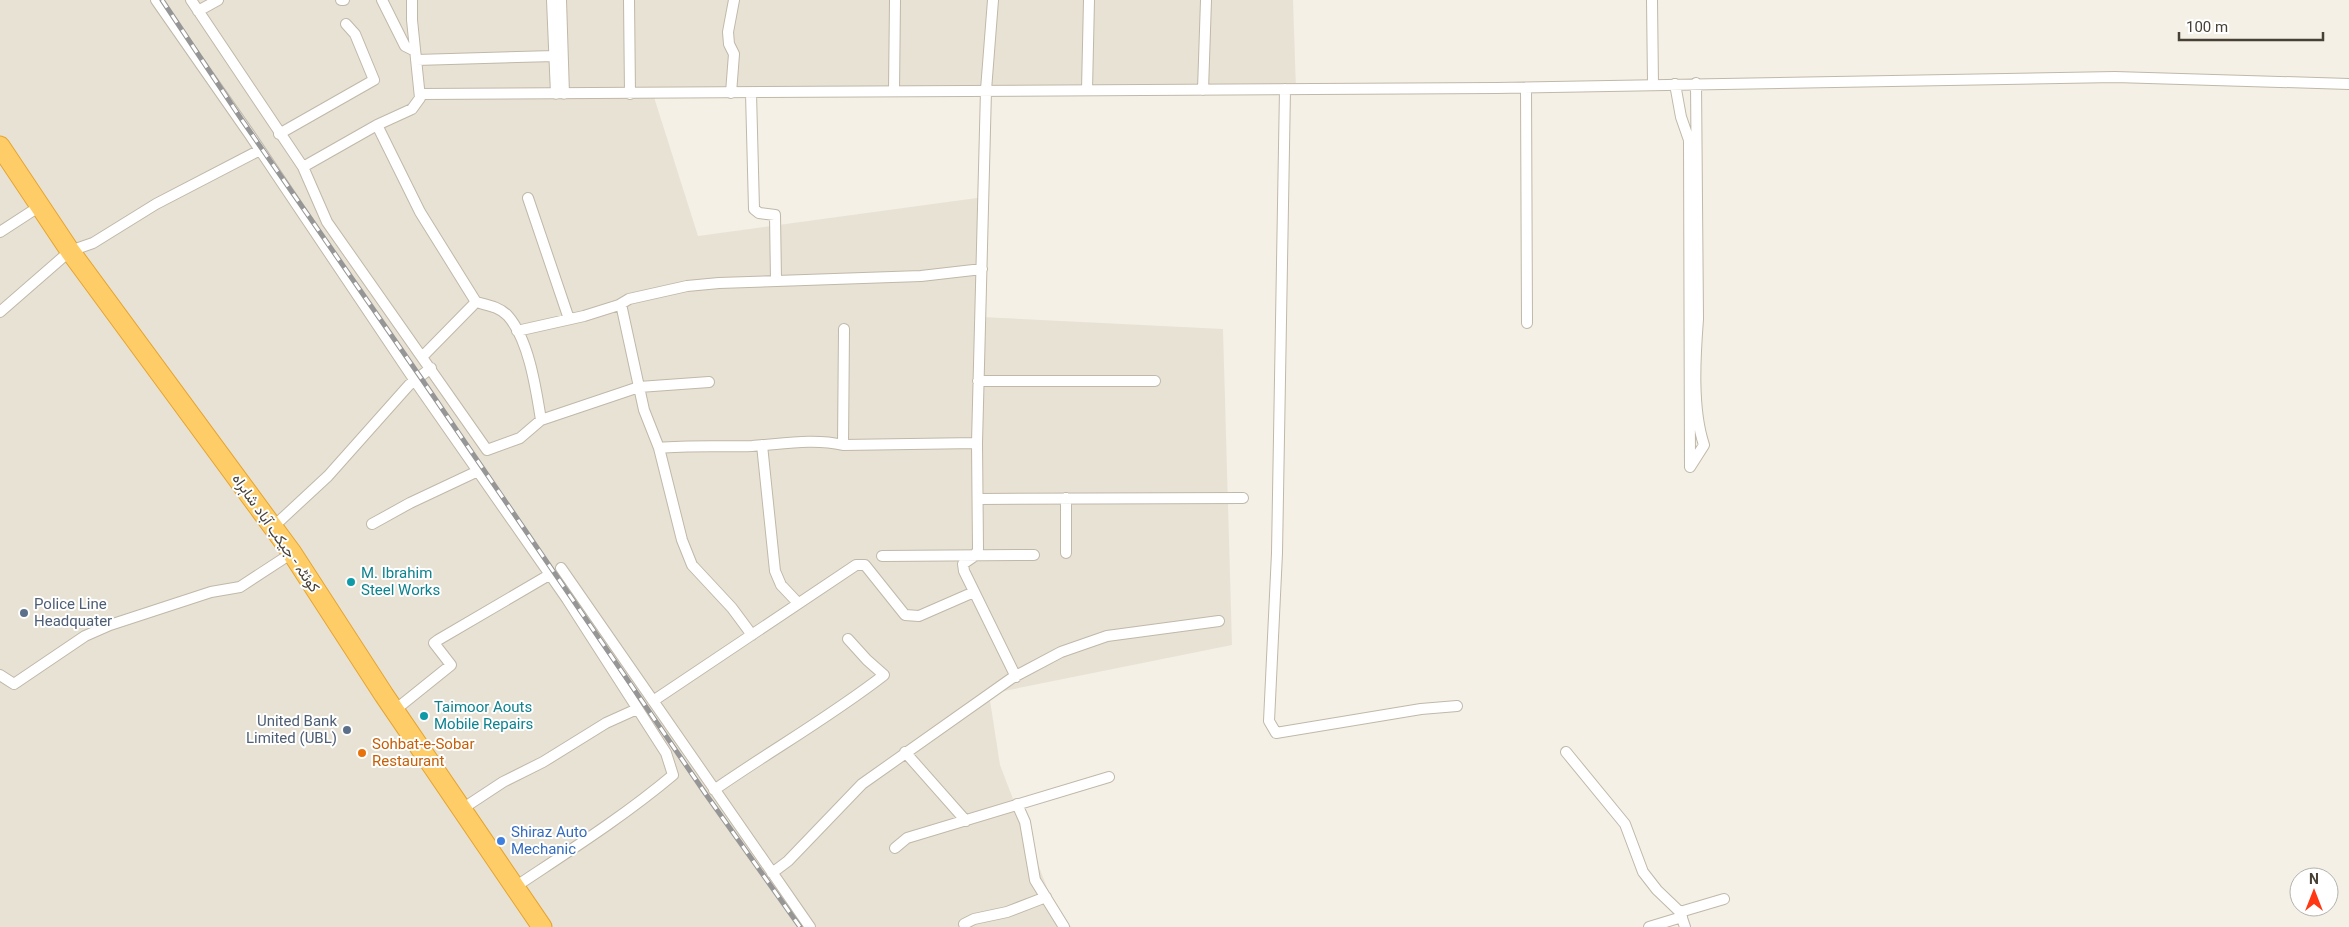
<svg xmlns="http://www.w3.org/2000/svg" width="2349" height="927" viewBox="0 0 2349 927" font-family="Roboto,Vazirmatn,sans-serif">
  <style>
    .residential { fill: #e8e2d4 }
    .lines { fill: none; stroke-linecap: round; stroke-linejoin: round }
    .street-casing { stroke: #c0b8a9; stroke-width: 12 }
    .highway-casing { stroke: #e5a430; stroke-width: 21 }
    .street { stroke: #fff; stroke-width: 10 }
    .highway { stroke: #ffcd67; stroke-width: 19 }
    .rail-casing { stroke: #969696; stroke-width: 5 }
    .rail { stroke: #fff; stroke-width: 3; stroke-dasharray: 9; stroke-linecap: butt }
    .culture-dot { fill: #0f9aa8; stroke: #fff; stroke-width: 2 }
    .service-dot { fill: #5c6f8a; stroke: #fff; stroke-width: 2 }
    .food-dot { fill: #e8710a; stroke: #fff; stroke-width: 2 }
    .shop-dot { fill: #3f7fe0; stroke: #fff; stroke-width: 2 }
    .labels { text-anchor: middle; dominant-baseline: central; stroke-width: 4; stroke-linejoin: round; paint-order: stroke }
    .street-label { font-size: 15px; fill: #474035; stroke: #fff }
    .culture-label { font-size: 15px; fill: #0d838f; stroke: #fff; text-anchor: start }
    .service-label { font-size: 15px; fill: #4e5e75; stroke: #fff; text-anchor: start }
    .food-label { font-size: 15px; fill: #c56008; stroke: #fff; text-anchor: start }
    .shop-label { font-size: 15px; fill: #366cbe; stroke: #fff; text-anchor: start }
  </style>
  <rect width="100%" height="100%" fill="#f4f0e6"/>
  <path class="residential" d="M0,0H1293L1296,89L653,94L698,236L984,197L981,317L1223,329L1232,645L989,694L1000,765L1059,919L1072,927H0Z"/>
  <g class="lines">
    <g class="street-casing">
      <path id="street" d="M156,0L250,135L415,381L567,599L666,753L673,775C623,817 569,851 515,887
        M191,0L303,167L327,222L487,450L520,438L541,420L639,387L709,382
        M341,0H344
        M382,0L405,46L415,51
        M552,0L556,94
        M561,0L564,94
        M629,0L630,94
        M1652,0L1653,84
        M198,11L218,0
        M416,60L554,56
        M1675,84L1681,117L1689,140L1690,467
        M1526,88L1527,323
        M1285,89L1277,553L1269,721L1276,733L1421,709L1457,706
        M1087,90L1089,0
        M1203,90L1206,0
        M894,91L895,0
        M731,93L734,54L729,44L728,32L734,0
        M751,93L754,209L759,213L775,215L776,281
        M420,94L1496,88L2115,77L2349,84
        M377,125L420,212L476,302L423,356
        M279,134L374,80L355,34L346,24
        M303,167L377,125L412,109L420,98L412,20V0
        M528,198L569,319
        M0,232L40,206
        M476,302C487,305 500,307 508,316C529,340 536,389 541,420
        M621,304L644,410L659,448L682,540L692,565L732,608L752,635
        M0,312L70,251L93,243L156,204L260,150
        M517,331L584,316L619,305L629,299L687,286L719,283L921,276L982,269
        M978,381H1155
        M977,443L978,549L976,555L963,564L964,571L1016,677
        M762,445L775,571L781,585L798,603
        M843,445L844,329
        M659,448C690,445 721,447 752,446C782,444 814,438 843,445L977,443L986,90L993,0
        M1690,467L1704,445C1692,409 1695,358 1698,319L1696,83
        M1066,498V553
        M978,499L1243,498
        M372,524L410,503L478,471
        M273,527L328,476L409,385L431,368
        M882,556L1034,555
        M561,568L810,927
        M0,675L14,684L85,636L110,625L211,592L240,587L292,553
        M653,701L856,565H865L905,615L919,616L974,592
        M395,710L451,665L434,643L438,640L549,575
        M905,752L966,821
        M1566,752L1625,824L1643,872L1657,890L1680,912
        M714,790C770,751 830,717 884,675L867,660L848,639
        M1017,804L1025,822L1035,880L1064,927
        M462,809L503,782L543,762L606,723L637,709
        M895,848L907,838L1109,777
        M772,873L788,861L862,784L1012,678L1061,652L1107,636L1219,621
        M964,924L974,919L1007,912L1046,897
        M1649,927L1682,917
        M1685,927L1680,912L1724,899"/>
    </g>
    <g class="highway-casing">
      <path id="highway" d="M0,146L70,251L292,553L384,695L542,927"/>
    </g>
    <use href="#street" class="street"/>
    <use href="#highway" class="highway"/>
    <g class="rail-casing">
      <path id="rail" d="M162,0L242,120L421,378L705,793L800,927"/>
    </g>
    <use href="#rail" class="rail"/>
  </g>
  <g class="culture-dot">
    <circle cx="351" cy="582" r="5"/>
    <circle cx="424" cy="716" r="5"/>
  </g>
  <g class="service-dot">
    <circle cx="24" cy="613" r="5"/>
    <circle cx="347" cy="730" r="5"/>
  </g>
  <circle class="food-dot" cx="362" cy="753" r="5"/>
  <circle class="shop-dot" cx="501" cy="841" r="5"/>
  <g class="labels">
    <g class="street-label">
      <text transform="translate(276 533) rotate(55)">کوئٹہ - جیکب آباد شاہراہ</text>
    </g>
    <g class="culture-label">
      <text x="361" y="573">M. Ibrahim<tspan x="361" dy="17">Steel Works</tspan></text>
      <text x="434" y="707">Taimoor Aouts<tspan x="434" dy="17">Mobile Repairs</tspan></text>
    </g>
    <g class="service-label">
      <text x="34" y="604">Police Line<tspan x="34" dy="17">Headquater</tspan></text>
      <text x="337" y="721" text-anchor="end">United Bank<tspan x="337" dy="17">Limited (UBL)</tspan></text>
    </g>
    <g class="food-label">
      <text x="372" y="744">Sohbat-e-Sobar<tspan x="372" dy="17">Restaurant</tspan></text>
    </g>
    <g class="shop-label">
      <text x="511" y="832">Shiraz Auto<tspan x="511" dy="17">Mechanic</tspan></text>
    </g>
  </g>
  <g transform="translate(2314 892)"><circle r="24" fill="#ffffff" stroke="#b5b3ae"/>
  <path d="M0-4L9 19L0 12L-9 19Z" fill="#ff3813"/>
  <text y="-8" font-size="14" font-weight="bold" text-anchor="middle" fill="#474035">N</text>
  </g>
  <path d="M2179 32v8h144v-8" fill="none" stroke="#474035" stroke-width="2.5"/>
  <text x="2186" y="32" font-size="15" fill="#474035" stroke="#ffffff" stroke-width="4" paint-order="stroke">100 m</text>
</svg>
